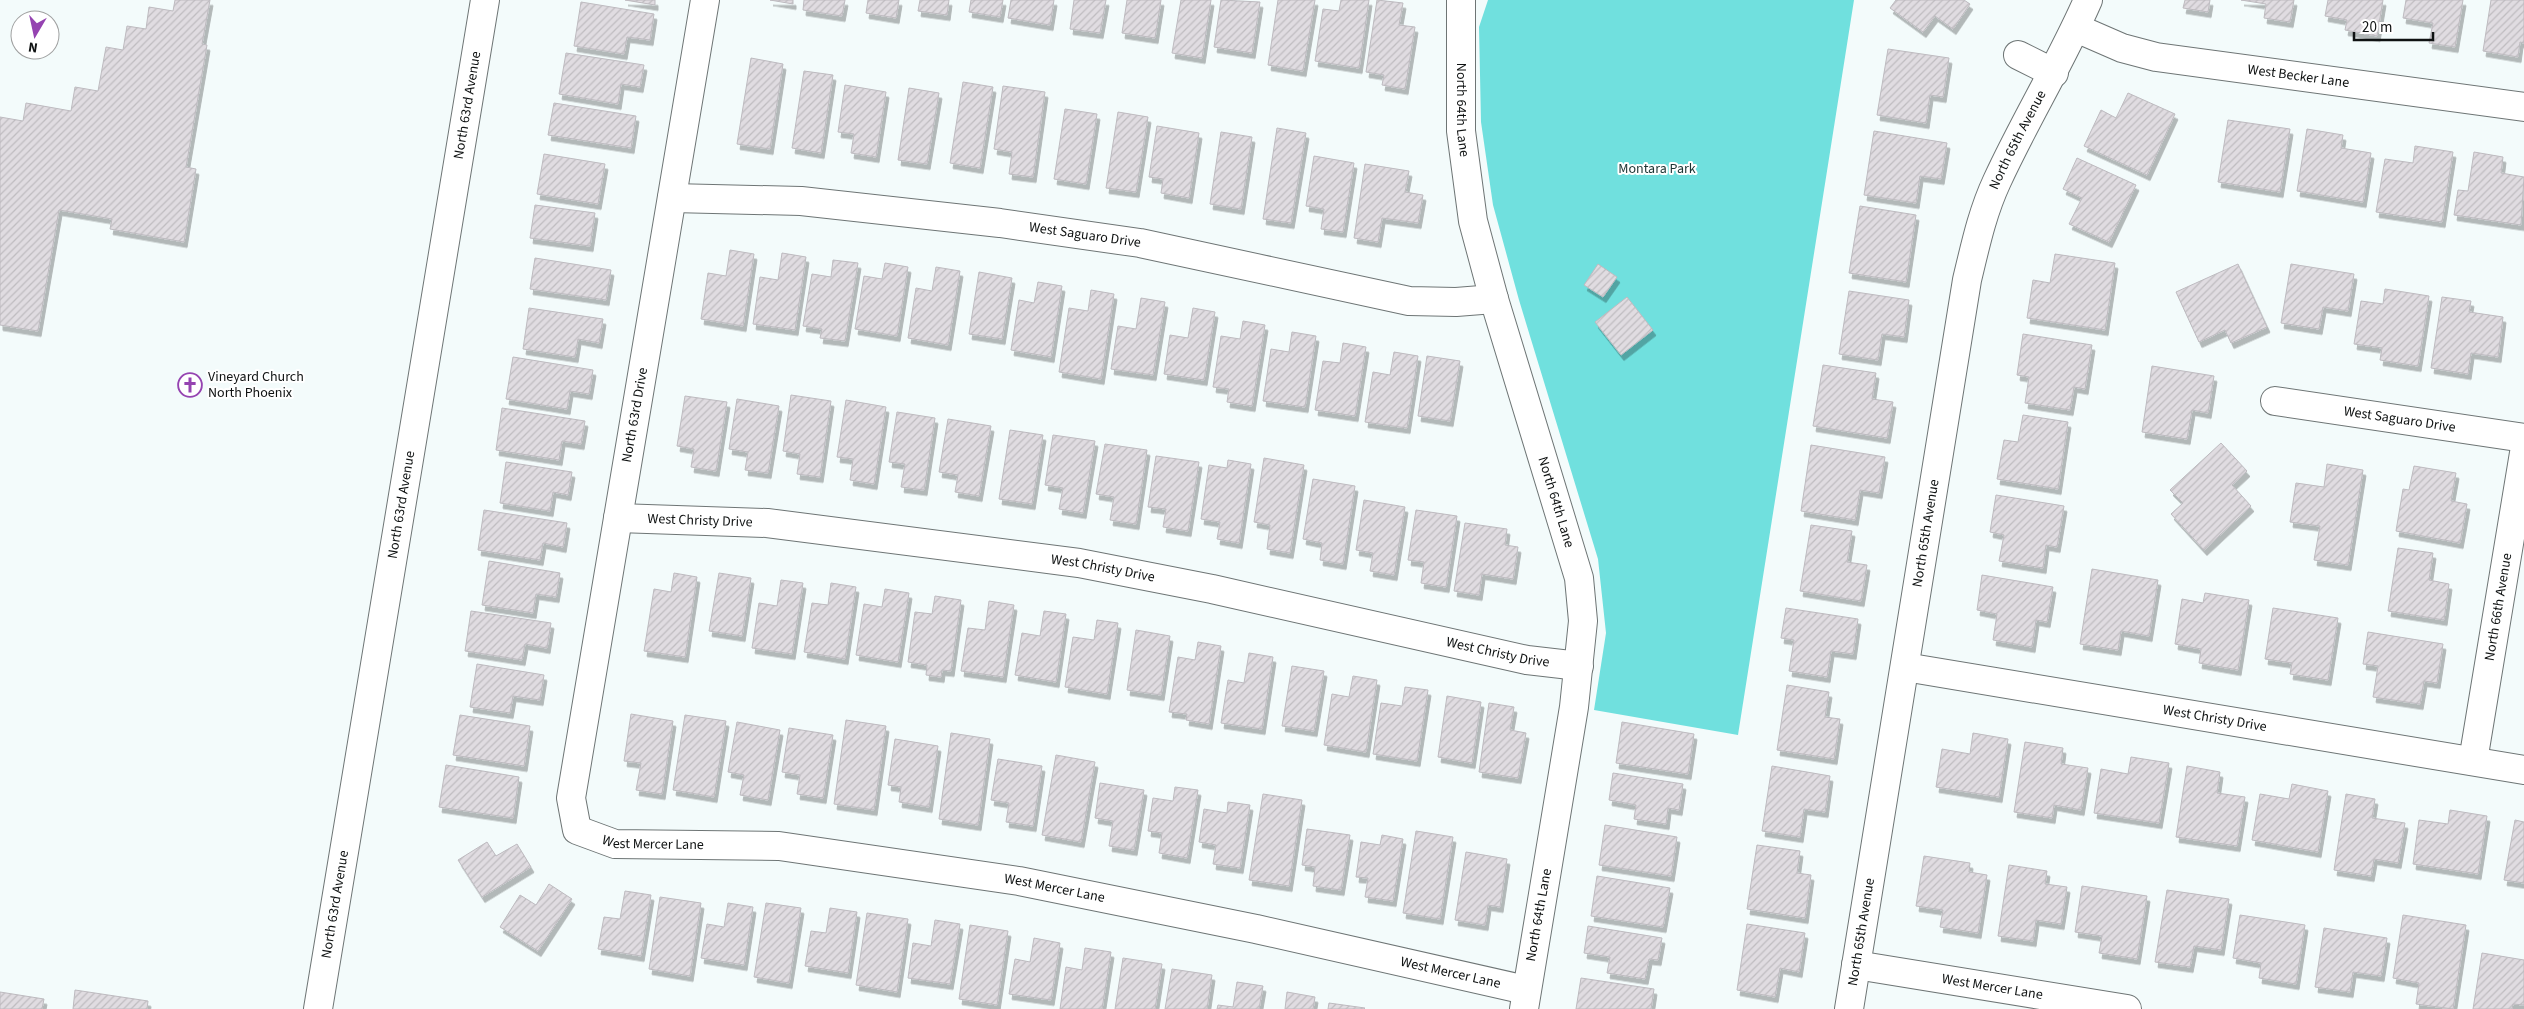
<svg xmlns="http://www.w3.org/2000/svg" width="2524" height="1009" viewBox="0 0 2524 1009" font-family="'Source Sans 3',sans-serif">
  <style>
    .green { fill: #70e0de }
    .building { fill: url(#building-hatch); stroke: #bdbabf; filter: url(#shadow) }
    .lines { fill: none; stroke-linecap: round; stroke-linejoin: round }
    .street-casing { stroke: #6e7575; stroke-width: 30 }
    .secondary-casing { stroke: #6e7575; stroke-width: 30 }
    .street { stroke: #fff; stroke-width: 28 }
    .secondary { stroke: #fff; stroke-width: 28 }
    .labels { text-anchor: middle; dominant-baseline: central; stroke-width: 4; stroke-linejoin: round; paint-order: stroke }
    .street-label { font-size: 14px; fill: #0f1212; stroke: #fff }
    .park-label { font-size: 14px; fill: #1c3433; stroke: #fff }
    .poi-label { font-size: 14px; fill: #0f1212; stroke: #fff; text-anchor: start }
  </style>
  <defs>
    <pattern id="building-hatch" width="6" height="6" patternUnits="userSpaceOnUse" patternTransform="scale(1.25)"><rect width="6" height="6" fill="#e0dce1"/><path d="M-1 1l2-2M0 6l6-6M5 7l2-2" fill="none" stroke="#bfbcc0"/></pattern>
    <filter id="shadow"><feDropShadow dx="3" dy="5.5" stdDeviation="0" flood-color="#0004"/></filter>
  </defs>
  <rect width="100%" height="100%" fill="#f3fbfb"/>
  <path class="green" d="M1488,0H1854L1738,735L1594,710L1606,633L1598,559L1519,300L1493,205L1481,122L1479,27Z"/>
  <path class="building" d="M175,0H210L202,44L207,45L186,167L196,169L184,242L110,229L112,219L59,210L38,331L0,325V117L23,121L26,103L71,111L75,87L98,91L106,47L123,50L127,26L146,29L149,7L173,11Z
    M625,0H655V5Z
    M770,0H793V4Z
    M804,0H845L842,16L803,10Z
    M868,0H899L896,18L866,13Z
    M920,0H949L947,15L918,11Z
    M971,0H1003L1000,17L969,12Z
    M1011,0H1054L1050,25L1008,18Z
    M1074,0H1106L1100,33L1070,29Z
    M1127,0H1161L1155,38L1122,33Z
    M1181,0H1211L1202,58L1172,53Z
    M1221,0L1260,2L1252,53L1214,47Z
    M1278,0H1315L1303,71L1268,65Z
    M1341,0H1369L1359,68L1315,61L1323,9L1339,11Z
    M1377,0L1403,3L1399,25L1415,27L1405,89L1382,85L1384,75L1366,72Z
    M1896,0H1964L1970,4L1953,29L1935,16L1923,32L1890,8Z
    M2185,0H2210L2208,12L2183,8Z
    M2241,0H2294L2290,22L2264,18L2266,4Z
    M2328,0H2383L2377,36L2345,30L2347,20L2325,16Z
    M2406,0H2463L2455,47L2429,43L2433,23L2403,18Z
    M2491,0H2524V43L2520,42L2518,57L2483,51Z
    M581,2L654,14L650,40L627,37L624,54L574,46Z
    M1888,49L1949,58L1943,97L1930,95L1926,123L1877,115Z
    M566,53L644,65L640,87L621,84L618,104L559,94Z
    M751,58L783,64L770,149L737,144Z
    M804,71L833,75L821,153L792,148Z
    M963,82L993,87L980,168L950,163Z
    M845,85L886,92L876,157L851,153L854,134L838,132Z
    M1003,86L1045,92L1033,177L1009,174L1012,152L994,149Z
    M909,88L939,93L927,164L898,160Z
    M2128,93L2175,114L2147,175L2084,146L2101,110L2116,118Z
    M554,103L636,116L631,148L548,135Z
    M1065,109L1097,114L1086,184L1054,179Z
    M1118,112L1148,117L1136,192L1106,188Z
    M2228,120L2290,129L2280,192L2218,182Z
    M1157,126L1199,133L1189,198L1161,193L1163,179L1149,177Z
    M1277,128L1306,133L1291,223L1263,219Z
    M2307,129L2343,135L2341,148L2371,153L2363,202L2297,191Z
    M1874,131L1947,143L1941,179L1920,176L1916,203L1864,195Z
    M1221,132L1252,137L1241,209L1210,204Z
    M2415,146L2453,152L2442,222L2376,212L2385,159L2413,163Z
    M2474,152L2503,157L2501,173L2524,177L2521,225L2454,215L2458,190L2468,191Z
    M544,154L605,164L598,204L537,194Z
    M1314,156L1354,163L1343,232L1321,229L1324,209L1306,206Z
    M2077,158L2136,185L2109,242L2069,224L2082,198L2063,189Z
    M1365,164L1409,171L1405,192L1423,195L1418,223L1382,218L1378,242L1354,238Z
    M535,205L595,213L590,246L530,238Z
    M1860,206L1916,215L1906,282L1849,273Z
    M730,250L754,254L743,326L701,319L708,273L726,276Z
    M782,253L806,257L795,330L753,324L760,277L778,280Z
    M2055,254L2115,263L2105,330L2027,318L2033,280L2050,283Z
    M535,258L611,270L606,300L530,289Z
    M833,260L858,263L845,341L820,338L822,329L803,326L812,274L831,277Z
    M885,263L908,267L897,336L855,329L864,276L882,279Z
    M1598,264L1617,277L1603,297L1584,285Z
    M2238,264L2267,327L2231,343L2225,330L2199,342L2176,292Z
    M2291,264L2354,274L2348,311L2323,307L2319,329L2281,323Z
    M936,267L960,271L948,345L908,338L916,288L932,291Z
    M979,272L1012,278L1002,339L969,334Z
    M1038,282L1062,286L1051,357L1011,350L1019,300L1034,303Z
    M2385,289L2429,296L2418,366L2380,360L2382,348L2354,344L2361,301L2383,304Z
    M1091,290L1114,294L1101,379L1059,372L1069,308L1088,311Z
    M1849,291L1909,300L1904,337L1882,334L1878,360L1839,354Z
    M1627,297L1653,330L1621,355L1595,322Z
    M2442,297L2471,301L2469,312L2503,317L2498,357L2471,353L2468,374L2431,368Z
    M1141,298L1165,302L1153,375L1111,369L1118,326L1136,329Z
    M529,308L603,319L599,343L578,339L575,357L523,349Z
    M1193,308L1215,312L1204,380L1164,374L1170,335L1188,338Z
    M1243,321L1265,325L1252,406L1227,402L1229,389L1213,387L1221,336L1240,339Z
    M1292,332L1316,336L1305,407L1263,401L1271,349L1289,352Z
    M2023,334L2092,345L2085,389L2074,387L2070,410L2025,403L2029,377L2017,375Z
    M1343,343L1366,347L1355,416L1315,410L1323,361L1340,363Z
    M1394,352L1418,356L1407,428L1365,422L1373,372L1390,375Z
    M1427,356L1460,361L1450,421L1418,416Z
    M513,357L593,370L589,394L570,391L567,409L506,399Z
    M1823,365L1876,373L1872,399L1893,402L1887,438L1813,426Z
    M2152,366L2214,376L2208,413L2192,410L2187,439L2142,432Z
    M791,395L831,401L820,477L797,474L800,454L783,451Z
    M685,396L727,402L716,471L691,467L694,449L677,446Z
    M737,399L779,406L768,473L745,470L748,452L729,449Z
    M846,400L886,407L874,484L850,480L853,459L837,457Z
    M502,408L585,421L581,444L562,441L559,460L496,450Z
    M897,412L935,418L924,490L901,487L905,464L889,462Z
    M2023,415L2068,422L2058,489L1997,479L2004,440L2018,442Z
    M948,419L991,426L979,496L955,492L958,475L939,472Z
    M1010,430L1043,435L1032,504L999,499Z
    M1053,435L1095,441L1083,513L1059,509L1063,488L1045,485Z
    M2221,443L2247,471L2232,485L2251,506L2204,550L2171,514L2183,503L2170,490Z
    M1105,444L1147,450L1136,524L1110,520L1114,497L1096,494Z
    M1811,445L1885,457L1879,493L1860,490L1855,520L1801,511Z
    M1156,456L1199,462L1188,531L1163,527L1166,509L1148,507Z
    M1264,458L1304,465L1290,553L1267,549L1270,525L1254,522Z
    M1228,460L1251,464L1239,543L1217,539L1220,522L1201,519L1209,465L1227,468Z
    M506,462L572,472L568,495L553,492L550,511L500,503Z
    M2327,464L2363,470L2348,565L2314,560L2320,526L2290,522L2296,483L2324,487Z
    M2414,466L2456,473L2451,501L2467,504L2460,543L2396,531L2403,489L2409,490Z
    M1313,479L1355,486L1343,564L1320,560L1322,543L1303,539Z
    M1996,495L2064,506L2057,547L2046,545L2043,568L1999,561L2004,535L1990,532Z
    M1364,500L1405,507L1394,575L1370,571L1373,553L1356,550Z
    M484,510L567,523L563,547L543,543L540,560L478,550Z
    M1416,510L1457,516L1446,587L1421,583L1424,562L1408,560Z
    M1465,523L1507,529L1505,545L1518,547L1513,579L1482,574L1479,595L1454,591Z
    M1811,525L1852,531L1847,562L1867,565L1861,601L1800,591Z
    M2398,548L2433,553L2429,580L2449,584L2444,620L2388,611Z
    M489,561L560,573L556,597L536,594L533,613L482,605Z
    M2092,569L2158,580L2149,636L2121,631L2118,650L2080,644Z
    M674,573L697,577L685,657L644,651L654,589L671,592Z
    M719,573L751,578L742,636L709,631Z
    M1982,575L2053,587L2047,622L2036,620L2032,647L1993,640L1997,614L1977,610Z
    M781,580L803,583L792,654L752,648L759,603L777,606Z
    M831,583L856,587L845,659L804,652L812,603L828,605Z
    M885,589L909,593L898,662L856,655L864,604L882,607Z
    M2205,593L2249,600L2238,670L2199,663L2201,649L2175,644L2182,599L2203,603Z
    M935,596L961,600L951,671L942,670L941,677L926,675L927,665L908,662L915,612L932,614Z
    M989,601L1014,605L1003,677L961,671L968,628L985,630Z
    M1786,608L1858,619L1853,654L1831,651L1827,677L1789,671L1794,640L1781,638Z
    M2273,608L2338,618L2328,680L2290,674L2292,663L2265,659Z
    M471,611L551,623L547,648L525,644L522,660L465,651Z
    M1044,611L1066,614L1056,682L1015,675L1022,633L1040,636Z
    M1097,620L1118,623L1107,694L1065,687L1073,637L1094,640Z
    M1136,630L1170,636L1161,695L1127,690Z
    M2368,632L2443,644L2437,683L2424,681L2420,704L2373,697L2378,666L2363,664Z
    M1198,642L1221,646L1209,724L1186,720L1187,714L1169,712L1178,657L1195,660Z
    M1249,653L1273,657L1262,729L1221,723L1228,680L1244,683Z
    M477,664L544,675L540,700L513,696L510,713L470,707Z
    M1292,666L1324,671L1314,731L1282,726Z
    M1353,676L1377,680L1366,752L1324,745L1332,694L1349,697Z
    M1787,685L1829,692L1825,717L1840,719L1834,759L1777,750Z
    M1405,687L1428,690L1417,761L1373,754L1381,703L1402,706Z
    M1447,696L1481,702L1472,763L1438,757Z
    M1489,703L1514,707L1510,730L1526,733L1518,778L1479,772Z
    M631,714L673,721L662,794L636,790L641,763L624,761Z
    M460,715L530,726L524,766L453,755Z
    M685,715L726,721L714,797L673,790Z
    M846,720L886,726L874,810L834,804Z
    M737,722L780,730L768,800L740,795L744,775L728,772Z
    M1622,722L1694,734L1688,774L1616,763Z
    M789,728L833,735L823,798L797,794L800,775L782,772Z
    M951,733L990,739L978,825L939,819Z
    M1973,733L2008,739L1999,797L1936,787L1942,749L1970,754Z
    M895,739L938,746L929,807L899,802L901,787L888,785Z
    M2025,742L2063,748L2061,764L2088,768L2081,810L2054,805L2052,818L2014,812Z
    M1056,755L1095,762L1081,842L1042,835Z
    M2131,757L2169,763L2159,823L2094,813L2101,769L2128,774Z
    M998,759L1042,766L1033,826L1006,822L1009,803L991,800Z
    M446,765L519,777L513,818L439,807Z
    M1772,766L1830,776L1825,812L1804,809L1800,837L1762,831Z
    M2187,766L2220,772L2217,793L2245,797L2237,846L2176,837Z
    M1613,773L1683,784L1679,810L1668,808L1666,824L1634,819L1636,805L1609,800Z
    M1100,783L1144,790L1134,850L1109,846L1113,821L1095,818Z
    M2292,784L2328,791L2318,852L2252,840L2260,794L2289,799Z
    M1175,787L1198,790L1187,858L1159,853L1162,833L1148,831L1153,798L1173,801Z
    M1263,794L1302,800L1289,886L1249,880Z
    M2346,794L2375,799L2372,818L2405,823L2398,863L2374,859L2371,876L2334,870Z
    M1228,802L1250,805L1240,868L1213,864L1216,845L1199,842L1204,809L1227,813Z
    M2450,810L2487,816L2478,874L2413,864L2419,820L2448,824Z
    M2515,820L2524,822V883L2504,880Z
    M1605,825L1677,837L1671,876L1599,865Z
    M1307,829L1350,835L1341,890L1313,886L1315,867L1302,865Z
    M1416,831L1453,837L1440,919L1403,913Z
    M1382,835L1403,839L1393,901L1365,897L1368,878L1356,877L1361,842L1380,845Z
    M487,842L496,856L517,844L531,867L482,897L458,860Z
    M1757,845L1800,851L1797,873L1811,875L1805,918L1747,909Z
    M1466,852L1507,859L1500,907L1488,905L1485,925L1455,920Z
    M1924,856L1970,863L1969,872L1987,875L1978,933L1940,927L1943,910L1916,906Z
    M2009,865L2047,871L2045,884L2067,887L2061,924L2036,920L2033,941L1998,936Z
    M1597,876L1670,888L1663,927L1591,916Z
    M549,884L572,899L538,951L500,927L520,895L536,905Z
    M2082,886L2147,896L2137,959L2099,953L2102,936L2075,932Z
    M2167,890L2229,899L2221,950L2194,946L2190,967L2155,962Z
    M625,891L651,895L641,956L598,949L604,917L620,919Z
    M660,897L701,903L690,976L649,969Z
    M728,903L753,907L744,965L701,958L707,924L724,927Z
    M766,903L801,908L789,983L754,977Z
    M830,908L857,912L848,973L805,966L811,931L826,933Z
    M867,913L908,919L897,992L856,985Z
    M2240,915L2305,925L2296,984L2259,978L2261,963L2233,958Z
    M2403,915L2466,925L2453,1009L2416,1004L2419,983L2393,978Z
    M935,920L960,924L950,984L908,978L913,943L931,946Z
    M1747,924L1805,933L1799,972L1780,968L1775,997L1737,990Z
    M970,925L1008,931L997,1005L959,999Z
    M1588,926L1662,938L1658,960L1649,959L1645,979L1607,973L1610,957L1584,953Z
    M2324,928L2387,938L2381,976L2353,972L2350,992L2315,987Z
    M1034,938L1060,943L1051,1000L1009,994L1015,959L1030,962Z
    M1085,948L1111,952L1102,1009H1060L1066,967L1082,970Z
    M2482,953L2524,960V1005L2513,1004L2512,1009H2473Z
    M1123,958L1162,964L1155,1009H1115Z
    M1172,969L1212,975L1207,1009H1165Z
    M1581,978L1654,989L1651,1009H1576Z
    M1237,982L1263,986L1259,1009H1217L1218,1005L1233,1007Z
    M75,990L148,1001L147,1009H73Z
    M0,992L44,999L42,1009H0Z
    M1287,992L1315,997L1313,1009H1285Z
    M1329,1003L1365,1008L1364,1009H1328Z"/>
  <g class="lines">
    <g class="street-casing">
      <g id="street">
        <path id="s1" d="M705,0L571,798L577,830L615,844L779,846L1019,881L1256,929L1526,990"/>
        <path id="s2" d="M1461,0V131L1473,221L1494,299L1579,578L1583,621L1574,707L1524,1009"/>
        <path id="s3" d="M2076,28L2122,48L2156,57L2524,107"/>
        <path d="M2018,55L2054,73"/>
        <path id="s4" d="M672,198L801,201L1000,223L1140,243L1409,301L1456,302L1494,299"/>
        <path id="s5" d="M2275,401L2524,438"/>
        <path id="s6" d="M618,518L767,523L1079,563L1212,589L1527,660L1579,666"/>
        <path id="s7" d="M1905,667L2524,770"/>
        <path id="s8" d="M2473,761L2524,453"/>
        <path id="s9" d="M1856,965L2127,1009"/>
        <path id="s10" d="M1849,1009L1967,280C1975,247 1982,213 1997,181C2025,120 2061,62 2088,0"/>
      </g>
    </g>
    <g class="secondary-casing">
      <g id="secondary">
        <path id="s11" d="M318,1009L485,0"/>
      </g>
    </g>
    <use href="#street" class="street"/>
    <use href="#secondary" class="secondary"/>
  </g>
  <defs>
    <g id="church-ring" transform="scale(1.25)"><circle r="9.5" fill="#fff" stroke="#9543b1" stroke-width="1.5"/><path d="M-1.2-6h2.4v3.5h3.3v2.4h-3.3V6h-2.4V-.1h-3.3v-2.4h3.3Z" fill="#9543b1"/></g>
  </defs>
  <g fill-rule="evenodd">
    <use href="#church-ring" x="190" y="385"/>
  </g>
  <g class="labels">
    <g class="street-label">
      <text stroke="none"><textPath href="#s3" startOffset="229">West Becker Lane</textPath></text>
      <text stroke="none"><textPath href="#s11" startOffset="916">North 63rd Avenue</textPath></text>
      <text stroke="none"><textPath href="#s2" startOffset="110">North 64th Lane</textPath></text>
      <text stroke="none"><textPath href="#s10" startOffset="888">North 65th Avenue</textPath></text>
      <text stroke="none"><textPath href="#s4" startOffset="415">West Saguaro Drive</textPath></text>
      <text transform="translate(635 415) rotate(-80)">North 63rd Drive</text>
      <text stroke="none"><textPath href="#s5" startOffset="126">West Saguaro Drive</textPath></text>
      <text stroke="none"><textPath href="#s2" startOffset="515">North 64th Lane</textPath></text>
      <text stroke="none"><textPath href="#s11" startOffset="511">North 63rd Avenue</textPath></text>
      <text stroke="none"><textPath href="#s6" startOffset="82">West Christy Drive</textPath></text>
      <text stroke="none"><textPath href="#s10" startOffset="482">North 65th Avenue</textPath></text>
      <text stroke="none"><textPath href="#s6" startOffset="488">West Christy Drive</textPath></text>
      <text stroke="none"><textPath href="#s8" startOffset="156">North 66th Avenue</textPath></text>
      <text stroke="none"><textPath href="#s6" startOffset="892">West Christy Drive</textPath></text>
      <text stroke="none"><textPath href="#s7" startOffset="314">West Christy Drive</textPath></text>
      <text stroke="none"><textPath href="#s1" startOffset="920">West Mercer Lane</textPath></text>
      <text stroke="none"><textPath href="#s1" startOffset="1325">West Mercer Lane</textPath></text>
      <text stroke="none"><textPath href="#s11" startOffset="106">North 63rd Avenue</textPath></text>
      <text transform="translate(1539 915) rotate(-80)">North 64th Lane</text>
      <text stroke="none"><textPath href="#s10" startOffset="78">North 65th Avenue</textPath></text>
      <text stroke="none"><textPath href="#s1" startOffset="1730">West Mercer Lane</textPath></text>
      <text stroke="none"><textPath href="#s9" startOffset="138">West Mercer Lane</textPath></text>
    </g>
    <g class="park-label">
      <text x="1657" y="169">Montara Park</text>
    </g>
    <g class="poi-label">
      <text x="208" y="377">Vineyard Church<tspan x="208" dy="16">North Phoenix</tspan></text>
    </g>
  </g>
  <g transform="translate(35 35) rotate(189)"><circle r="24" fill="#ffffff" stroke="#9fa0a0"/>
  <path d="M0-4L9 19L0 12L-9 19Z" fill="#9543b1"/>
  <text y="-8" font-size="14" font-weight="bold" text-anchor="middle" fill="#0f1212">N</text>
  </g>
  <path d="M2354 32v8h79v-8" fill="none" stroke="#0f1212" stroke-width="2.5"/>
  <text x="2362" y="32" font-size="15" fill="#0f1212" stroke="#ffffff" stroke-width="4" paint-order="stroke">20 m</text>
</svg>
